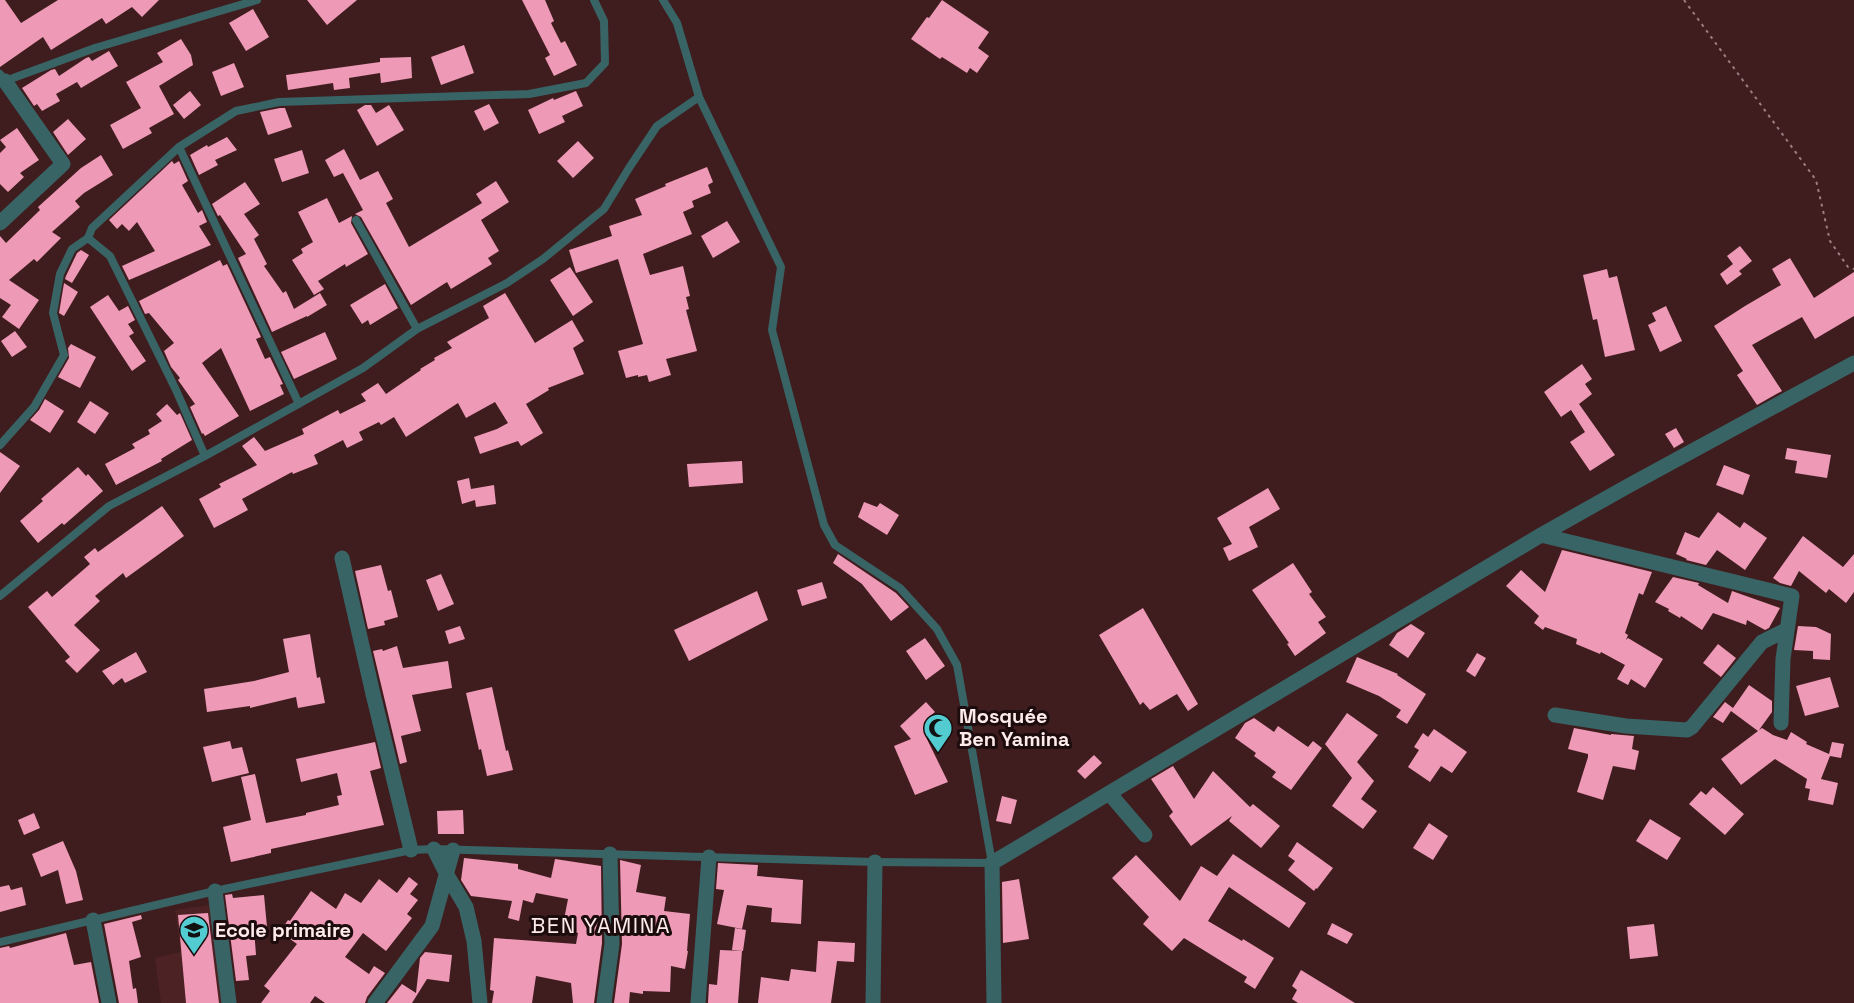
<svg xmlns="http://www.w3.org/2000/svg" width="1854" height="1003" viewBox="0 0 1854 1003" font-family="'Space Grotesk',sans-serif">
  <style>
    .built { fill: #4c2224 }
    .building { fill: #ee99b6 }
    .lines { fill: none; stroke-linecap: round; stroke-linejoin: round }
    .path { stroke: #9a7f80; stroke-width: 2; stroke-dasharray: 3 4.5; stroke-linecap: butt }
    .lane { stroke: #396465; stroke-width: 8 }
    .street { stroke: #396465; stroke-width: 15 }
    .labels { text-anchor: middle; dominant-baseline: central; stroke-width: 6; stroke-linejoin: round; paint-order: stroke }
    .poi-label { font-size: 20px; font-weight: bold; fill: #fdeaea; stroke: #1c0c0d; text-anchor: start }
    .quarter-label { font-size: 22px; letter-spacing: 1.5px; fill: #fdeaea; stroke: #1c0c0d }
  </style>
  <rect width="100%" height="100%" fill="#3f1d1f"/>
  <path class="built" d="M215,904L224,1003H161L155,958L181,952L175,910Z"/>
  <path class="building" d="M0,0H5L21,23L58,0H159L142,17L132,7L106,24L102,18L51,50L43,37L0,67Z
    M307,0H357L327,25Z
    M522,0H545L554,21L551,23L561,43L565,41L577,65L554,76L545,58L550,55Z
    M942,0L989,32L978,48L989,56L977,73L970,68L967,73L942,57L940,59L911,39L927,17L929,18Z
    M253,9L269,37L246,51L229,23Z
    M181,39L191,55L193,65L159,86L174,114L149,128L152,133L123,149L110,125L141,108L126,82L163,62L157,53Z
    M464,45L474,73L441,85L431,57Z
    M109,51L118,66L81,88L77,82L56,94L60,101L42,111L37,104L34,106L22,88L51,70L55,69L59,76L86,58L89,57L92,61Z
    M411,57L412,78L381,83L380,73L349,78L350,88L334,90L333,83L288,90L286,75L380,62V58Z
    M234,63L244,87L221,96L212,72Z
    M190,91L201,105L184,119L173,105Z
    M576,91L583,106L562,116L565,122L539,134L528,110L553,98L554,100Z
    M489,104L499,123L484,131L474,111Z
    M365,105H371L376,113L389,105L404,130L377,146L357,110Z
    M280,108H285L292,127L268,135L260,112Z
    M68,119L86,139L68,155L53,132Z
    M17,128L39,160L20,173L24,177L8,192L0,184V153L6,147L0,140Z
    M227,137L237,150L215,160L218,165L199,175L190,155L207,145L208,147Z
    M578,141L594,158L573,178L557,161Z
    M344,149L360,180L378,171L393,199L386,203L409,247L482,203L476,194L496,181L509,202L481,220L499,251L488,258L492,264L451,289L447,282L411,305L361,217L355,214L363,210L343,173L334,177L325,160Z
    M302,150L309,173L282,182L274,159Z
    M101,155L113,175L84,193L75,201L80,207L52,232L61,238L37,262L34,259L9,280L39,300L19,329L2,317L11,305L0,298V236L6,243L40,210L38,207L81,168Z
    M172,161L174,164L179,161L188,181L182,185L198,213L202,210L207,222L199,226L211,245L129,280L122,266L155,251L137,222L129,231L122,224L117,229L109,220Z
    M707,167L713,182L708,185L711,193L692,201L694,207L683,212L692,234L643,254L650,275L683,266L690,296L686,297L689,309L686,310L697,351L666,359L671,375L649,382L647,375L638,377V375L626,378L618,351L643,344L618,259L576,273L569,250L612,236L609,226L642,215L635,199L666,186L665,184Z
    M245,182L260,204L244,214L259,235L254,239L267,264L264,266L283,293L286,291L294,309L320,293L327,305L307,317V316L272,332L238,258L246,254L220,215L218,216L212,204Z
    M327,198L339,223L352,216L351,223L368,254L346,267L345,264L318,281L324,289L314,295L292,260L303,253L301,249L313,242L298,212Z
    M727,221L740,242L713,258L701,236Z
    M1740,246L1752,261L1739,271L1742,274L1727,285L1720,274L1733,264L1727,256Z
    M81,250L89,255L72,283L65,279L66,276L77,253Z
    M1790,258L1814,298L1854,272V316L1815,339L1802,317L1752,345L1782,391L1757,405L1737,375L1743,371L1714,326L1745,306L1781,285L1772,269Z
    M220,260L223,266L227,264L261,337L256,339L265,359L270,357L283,384L280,385L284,394L250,411L221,348L202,363L239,416L205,436L203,433L202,434L190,407L195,404L178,380L180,378L171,367L164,351L174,343L149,313L145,314L139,301Z
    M570,267L593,302L573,316L550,280Z
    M1607,269L1609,278L1617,276L1635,350L1605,357L1597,319L1593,320L1583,275Z
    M64,283L78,292L64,316L59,313Z
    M385,284L398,308L370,325L368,320L362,324L350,305Z
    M505,293L535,343L572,320L584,341L573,348L584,374L548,388L549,390L526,404L543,433L521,446L518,441L480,454L474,437L497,429L508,423L495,402L466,418L458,403L406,437L394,417L381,425L379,422L359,432L363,440L347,448L343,440L314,455L318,464L293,474L292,472L242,499L248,510L214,528L199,499L221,487L219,484L257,465L242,446L254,437L265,451L304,434L302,429L338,410L340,414L366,401L361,394L378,383L386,394L421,370L420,369L435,360L434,358L452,348L447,342L489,318L483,306Z
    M108,295L119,311L128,306L135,320L128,324L134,333L129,336L146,361L132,371L90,307Z
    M1666,306L1682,341L1660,352L1648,325L1656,321L1652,313Z
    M15,331L27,347L12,357L1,341Z
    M325,332L337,359L294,379L281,352Z
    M71,344L96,357L80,388L58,377L69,358L68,348Z
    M1582,364L1592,379L1585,384L1592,394L1579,404L1615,455L1590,471L1570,442L1585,432L1571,410L1561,417L1544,392Z
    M45,399L64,411L50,433L30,420L39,410Z
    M90,401L109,413L95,434L77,422Z
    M167,404L177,415L180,413L192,440L161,459L162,461L116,485L105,464L135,448L132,444L150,434L148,430L162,421L156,414Z
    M1676,428L1684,442L1674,448L1665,434Z
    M1787,448L1831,455L1827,478L1795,473L1797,461L1785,459Z
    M0,452L20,466L0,493Z
    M742,461L743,483L689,487L687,464Z
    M1724,465L1750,475L1743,495L1716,485Z
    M78,467L86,476L88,474L103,491L64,525L62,523L38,543L20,521L43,501L41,499Z
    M469,478L471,489L494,485L496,504L476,507L475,500L462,504L457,481Z
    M1268,488L1280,509L1249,527L1258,547L1229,561L1223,548L1232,544L1217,518Z
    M864,502L877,507L880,503L899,515L887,535L858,517Z
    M162,506L184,536L126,578L123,573L95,596L100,601L74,625L100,650L77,673L65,661L70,657L28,607L47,591L52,597L90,564L84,557L95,548L98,552Z
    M1718,512L1740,528L1744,522L1767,538L1745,570L1717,550L1706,565L1686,560L1687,559L1676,554L1685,532L1699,538Z
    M1803,536L1843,567L1854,554V592L1846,603L1829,589L1826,593L1799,571L1791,586L1780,583L1773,578Z
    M1562,550L1652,572L1643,595L1639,593L1625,633L1628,635L1626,640L1628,638L1663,659L1645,688L1631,679L1628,685L1617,679L1625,665L1601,652L1600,654L1576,644L1577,639L1545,627L1543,630L1534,623L1539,616L1506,586L1521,570L1545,592Z
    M838,554L896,593L909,607L891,621L862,584L833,563Z
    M1293,563L1312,592L1309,594L1326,617L1318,622L1326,633L1295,656L1287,644L1289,643L1252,590Z
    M381,565L388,591L391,590L398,617L384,621L385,625L368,629L355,571Z
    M441,574L454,604L438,611L426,580Z
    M1673,577L1699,583L1698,585L1728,603L1732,591L1780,608L1769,628L1765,630L1747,620L1746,625L1713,613L1702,630L1681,616L1680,618L1668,611L1669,609L1655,602Z
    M822,582L827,598L802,606L797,590Z
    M757,591L768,620L689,661L674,630Z
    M1143,608L1198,704L1188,711L1177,694L1150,710L1143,702L1140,705L1099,635Z
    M1411,624L1425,633L1408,658L1389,645L1397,633Z
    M460,626L465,639L449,644L445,631Z
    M1798,626L1816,627L1831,634L1830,660L1813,659V651L1794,650Z
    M310,634L317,678L320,677L325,703L298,708L296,697L250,708V706L207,712L204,689L254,681L289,672L283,639Z
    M925,638L945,666L926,680L906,651Z
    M1718,644L1736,658L1721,677L1703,663Z
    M397,646L403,668L448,661L452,688L412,695L421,731L401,736L407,762L400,764L373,651L382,649L383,651Z
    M136,652L147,672L125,683L122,678L113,685L102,671Z
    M1477,653L1486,658L1475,677L1466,671Z
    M1357,657L1398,674L1397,675L1426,694L1407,724L1396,717L1401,710L1379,696L1346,682Z
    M1830,677L1839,707L1805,716L1796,686Z
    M1749,685L1772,701V712L1759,730L1762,728L1773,735L1787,740L1791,732L1807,742L1806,744L1829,754L1832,742L1844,744L1841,758L1830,756L1821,779L1838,783L1833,805L1808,800L1810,789L1805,788L1807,779L1775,759L1741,785L1721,759L1758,731L1731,711L1723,723L1713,717L1725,702L1733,708Z
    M492,687L506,751L508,750L513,770L487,776L481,749L479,750L466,693Z
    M926,702L935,712L928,718L935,728L925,735L948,782L915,795L894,746L911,739L900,726Z
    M1347,713L1378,735L1357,762L1374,781L1361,799L1377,811L1363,829L1332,806L1352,778L1325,744Z
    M1254,718L1274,732L1278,726L1308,747L1313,741L1322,748L1291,790L1272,777L1276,772L1254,756L1256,753L1235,738L1245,723Z
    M1574,728L1611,735V734L1634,736L1632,749L1639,751L1635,770L1613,766L1603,800L1577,792L1588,757V754L1568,749Z
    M1434,729L1467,752L1452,773L1441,766L1430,782L1408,767L1419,750L1414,747L1423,733L1428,737Z
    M230,741L232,749L242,747L249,773L212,782L203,747Z
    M375,742L381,768L370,771L384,825L271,849V853L231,862L223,827L251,820L241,777L255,774L266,823L306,815V813L339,805L337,796L342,795L337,773L301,782L296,759Z
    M1094,755L1102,763L1085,779L1077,771Z
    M1173,766L1194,799L1213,771L1250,807L1253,804L1280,826L1261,848L1229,821L1232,816L1191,846L1169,816L1173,812L1151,779Z
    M1713,787L1744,814L1725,835L1689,804L1701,791L1706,795Z
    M1002,796L1017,800L1011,824L996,821Z
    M463,810L464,834H438L437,811Z
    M34,813L40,828L24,835L18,820Z
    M1650,819L1681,838L1667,860L1636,841Z
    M1429,823L1448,836L1433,860L1413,848Z
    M63,841L76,871L83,900L66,904L58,870L41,877L32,854Z
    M1297,842L1333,868L1317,889L1316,888L1314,891L1288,870L1295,861L1288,856Z
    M1233,854L1306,903L1289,928L1229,887L1208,921L1242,941L1243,939L1274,958L1255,989L1244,982L1247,977L1184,938L1172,951L1143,924L1149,917L1112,878L1136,855L1180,901L1201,866L1217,876Z
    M464,858L518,864V869L551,878L555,859L601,866L602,943L594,1003H573L571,983L536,976L532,1003H492L494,991L490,990L494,938L576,944L578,933L562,930L568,899L536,893L533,903L523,900L519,921L508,918L512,901L471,896L461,880Z
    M620,860L641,865L636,892L666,897L664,911L690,914L687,951H688L685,969L671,966L670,992L643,991V994L630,992L629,1003H614L622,944Z
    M718,863L758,865L757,876L803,880L801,924L771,922L772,908L747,905L742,929L717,924L724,890L716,889Z
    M409,877L418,884L410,894L418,900L407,914L412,918L386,951L363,933L345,957L369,974L374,966L385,973L367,997L365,1003H325L315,996L310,1003H261L270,991L264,986L297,944L280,932L288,920L290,921L311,891L336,909L345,893L361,903L379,879L397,893Z
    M1019,879L1029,939L1003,943L1002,882Z
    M9,885L11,890L22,887L26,905L0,912V887Z
    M232,894L233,898L264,895L267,927L254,929L256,955L246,956L249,980L236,981L225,895Z
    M208,913L219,1003H186L178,915Z
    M141,915L142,919L132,922L141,957L129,961L133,989L136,988L138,1003H119L104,924Z
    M1332,923L1353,934L1347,944L1327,934Z
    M1654,924L1658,956L1630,959L1627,927Z
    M735,928L746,930L743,951L732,950Z
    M66,933L74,965L91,962L99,1003H0V948L9,946L10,948Z
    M818,941L855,943L854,962L837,961L831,1003H758L761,977L789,981L791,969L816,972Z
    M720,950L742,951L738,1003H708L709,984L717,985Z
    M425,952L452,955L449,982L427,979L412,1003H387L402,984L416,993L420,958Z
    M1301,970L1355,1003H1298L1292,999L1297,990L1292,986Z"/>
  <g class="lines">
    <path class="path" d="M1684,0L1816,180L1830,241L1848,267L1854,269"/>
    <path class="lane" d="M0,74L5,81L95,48L257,0
      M179,147L299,404
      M356,220L417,329
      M88,238L110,256L176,390L205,456
      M0,445L34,407L64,355L53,313L60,274L72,249L88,238L92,228L179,147L236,111L279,102L529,94L586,83L605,63L604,21L594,0
      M0,596L109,506L205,456L363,368L417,329L507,283L543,259L604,209L629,168L657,126L699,97
      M0,942L215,891L411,850L434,849L875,862L992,863L957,665L937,629L900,588L835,545L824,525L772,330L781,267L699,97L677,23L663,0"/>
    <path class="street" d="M0,223L63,164L5,81
      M1541,535L1792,596L1783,659L1781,723
      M342,558L373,694L411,850
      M1555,715L1626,726L1687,730L1692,727L1762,642L1786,630
      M1109,793L1145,835
      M434,849L447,875L466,907L474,941L480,1003
      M215,891L229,1003
      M93,920L109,1003
      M375,1003L432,926L453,850
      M604,1003L612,944L610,854
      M698,1003L709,857
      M873,1003L875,862
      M994,1003L992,863L1541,535L1628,486L1854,363"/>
  </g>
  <defs>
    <g id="mosque-pin" transform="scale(1.5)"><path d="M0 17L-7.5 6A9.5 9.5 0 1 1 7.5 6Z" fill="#52ccd0" stroke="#1c0c0d"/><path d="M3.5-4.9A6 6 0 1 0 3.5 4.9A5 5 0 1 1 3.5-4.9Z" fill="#111"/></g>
    <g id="school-pin" transform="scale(1.5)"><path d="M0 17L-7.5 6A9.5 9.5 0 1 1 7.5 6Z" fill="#52ccd0" stroke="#1c0c0d"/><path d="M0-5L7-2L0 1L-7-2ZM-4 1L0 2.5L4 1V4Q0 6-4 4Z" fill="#111"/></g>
  </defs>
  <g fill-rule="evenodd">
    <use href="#mosque-pin" x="938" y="728"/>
    <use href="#school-pin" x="194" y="930"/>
  </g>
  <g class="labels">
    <g class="poi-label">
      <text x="959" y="716">Mosquée<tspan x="959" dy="23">Ben Yamina</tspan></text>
      <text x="215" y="930">Ecole primaire</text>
    </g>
    <g class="quarter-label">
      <text x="601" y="925">BEN YAMINA</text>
    </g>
  </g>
</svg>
